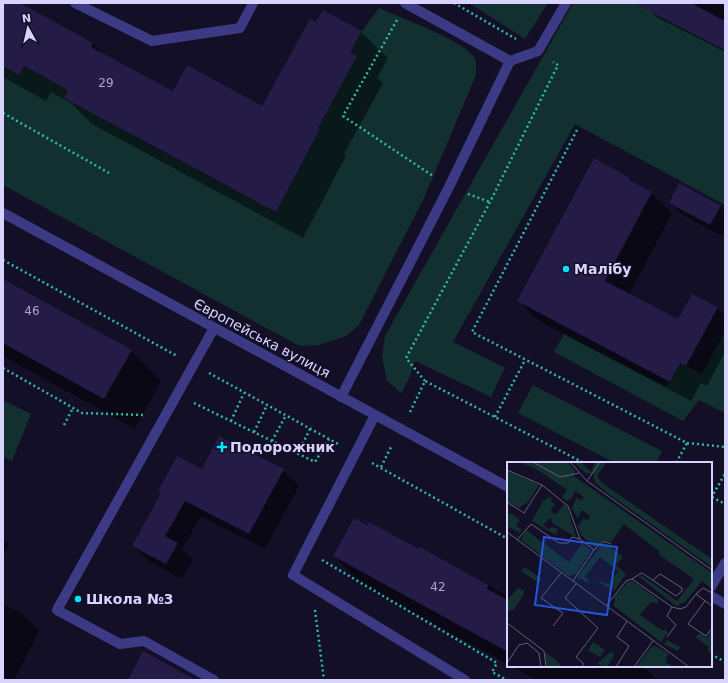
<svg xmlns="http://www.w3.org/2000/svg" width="728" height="683" viewBox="0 0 728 683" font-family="'DejaVu Sans',sans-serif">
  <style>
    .green { fill: #12302f }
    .shadow { fill: #0007 }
    .building { fill: #241b47 }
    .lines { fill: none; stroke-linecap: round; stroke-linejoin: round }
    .path { stroke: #2fb8b0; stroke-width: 2.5; stroke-dasharray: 2 3; stroke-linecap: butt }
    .service { stroke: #3d3a85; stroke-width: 10 }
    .tertiary { stroke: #3d3a85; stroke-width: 10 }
    .poi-dot { fill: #00e5ff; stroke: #130f26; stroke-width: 1.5 }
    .labels { text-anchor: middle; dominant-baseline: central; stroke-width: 3; stroke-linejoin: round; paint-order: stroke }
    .number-label { font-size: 12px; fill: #aca6d1 }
    .poi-label { font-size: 14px; font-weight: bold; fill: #d9d4ff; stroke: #130f26; text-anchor: start }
    .street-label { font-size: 14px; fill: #d9d4ff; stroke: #130f26 }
    .inset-road { fill: none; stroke: #625e7d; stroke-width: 1 }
    .view { fill: #2655da; fill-opacity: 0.15; stroke: #2655da; stroke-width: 2 }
    .inset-edge { fill: none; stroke: #d9d4ff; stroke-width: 2 }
  </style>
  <rect width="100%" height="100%" fill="#130f26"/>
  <path class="green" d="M469,3H548L525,39Z
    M573,3H652L725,50V205L575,124L453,342L505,368L491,397L415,361L409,379L401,393L387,381L382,357L385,336Z
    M379,8C399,17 464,41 474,57C477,62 476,70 476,75L424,198L359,325L346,336L319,345L299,346L3,185V66L19,75L24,66L140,128L135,137L276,212L320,129L311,124L357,56L350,52L362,31Z
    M725,331V413L699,400L683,421L554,352L564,334L665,386L670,382L680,363L702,374Z
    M533,385L662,451L656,463H615L518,413Z
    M3,400L31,414L12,461L3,457Z"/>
  <path class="shadow" d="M3,3H18L92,43L104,55L174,93L263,108L316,24L361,32L388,58L377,78L383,83L344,154L346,156L303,238L92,124L71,103L51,92L46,101L3,77Z
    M653,3H725V52L656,17L650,10Z
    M629,178L636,185L651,193L672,213L629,295L678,321L717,308L725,316V352L707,386L701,383L691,401L539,321L519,301Z
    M670,202L720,207L725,211V230L722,236L681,214Z
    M3,280L131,351L161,381L135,429L3,356Z
    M283,470L299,486L265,549L201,516L182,549L193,560L182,579L149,561L134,546L202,471Z
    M3,539L9,545L3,556Z
    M420,549L508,596V664L364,586L334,556L419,550Z
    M3,604L23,614L39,631L14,680H3Z
    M511,666H643L657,680H536Z"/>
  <path class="building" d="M3,3H20L93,43L91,47L173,91L187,65L262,106L310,19L316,22L323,10L362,31L350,52L357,56L318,128L320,129L276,212L64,98L68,90L24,66L19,75L3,66Z
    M634,3H691L725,21V50Z
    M594,158L630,178L629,180L652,192L605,281L678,319L692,294L718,307L686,366L680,363L670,382L517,301Z
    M679,183L721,206L710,225L669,203Z
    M3,279L132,350L104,399L3,343Z
    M219,436L284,469L249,534L185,501L165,536L178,543L166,564L132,546L161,493L158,491L177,456L202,469Z
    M354,518L367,525L369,522L419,549L420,547L488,585L487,589L508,600V652L333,556Z
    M143,651L196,680H128Z"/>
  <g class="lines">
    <path class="path" d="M454,3L516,39
      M397,20L343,116L433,176
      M3,113L109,173
      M577,130L472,332L687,443L676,463
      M468,194L490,202
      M3,260L177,356
      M3,368L82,413L143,415
      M209,373L338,444
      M425,381L406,358L490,202L558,65L553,62
      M194,403L315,462L329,439
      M410,412L425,381L584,463
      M495,417L525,360
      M231,421L244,393
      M64,425L73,408
      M254,432L267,405
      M272,441L286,415
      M687,443L725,447
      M298,453L310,429
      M372,463L508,539
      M381,467L392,445
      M712,497L725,504
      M711,498L725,474
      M322,560L497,663L492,672L507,680
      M315,610L324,680
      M711,654L725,662"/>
    <path class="service" d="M75,3L152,41L240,28L253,3
      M510,61L538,51L566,3
      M214,328L57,610L120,644L144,641L214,680
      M341,397L449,187L510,61L405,3
      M375,415L293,575L465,680
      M711,587L725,563"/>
    <path class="tertiary" d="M3,213L508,487
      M711,596L725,604"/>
  </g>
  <g class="poi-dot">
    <circle cx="566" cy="269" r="4"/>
    <path d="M220 441h4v4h4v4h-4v4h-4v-4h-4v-4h4z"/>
    <circle cx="78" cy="599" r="4"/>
  </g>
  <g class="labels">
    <g class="number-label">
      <text x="106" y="83">29</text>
      <text x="32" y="311">46</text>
      <text x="438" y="587">42</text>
    </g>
    <g class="poi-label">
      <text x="574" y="269">Малібу</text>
      <text x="230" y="447">Подорожник</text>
      <text x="86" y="599">Школа №3</text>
    </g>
    <g class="street-label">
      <text transform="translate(262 338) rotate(28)">Європейська вулиця</text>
    </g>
  </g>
  <g transform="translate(507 462)">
    <rect width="205" height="205" fill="#130f26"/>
    <path d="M12,0H60L68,9L67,14L205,111V127L195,119L178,140L169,144L131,114L134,113L170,139L187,117L151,92L153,90L117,62L104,80L97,78L89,86L74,73L71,65L76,56L81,58L83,54L75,48L71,56L65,47L69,36L74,38L77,35L68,29L65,36L59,39L55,35L60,28L31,8ZM67,0H74L84,10L88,0H100L90,14L95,21L205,97V105L99,30L88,20L86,12L78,11ZM0,9L32,23L21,40L12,46L0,39ZM42,35L45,36L44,39L48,42L44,48L45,51L50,52L57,42L60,44L69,75L45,61L44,55L36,63L41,67L46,65L51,67L49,73L25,59L36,39ZM4,51L13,58L9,63L15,68L13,71L0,64V53ZM19,68L62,100L75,81L84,89L69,112L62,114L14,78ZM97,80L116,95L109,103L119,112L107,129L88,118L102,122L111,109L93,95L78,115L83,119L81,121L74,117L71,118V114ZM18,105L35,117L32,121L14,109ZM125,119L152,138L151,141L144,140L133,153L156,169L157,167L161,170L154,180L107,144L108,134L121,120ZM11,126L17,129V132L7,147L0,150V138ZM205,168V191L200,188L202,185L188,175L193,171L200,176ZM160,178L173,185L171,189L157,182ZM86,180L98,188L93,195L81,188ZM148,184L161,191L159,200L166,205H129L143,186ZM103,190L108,192L100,205L90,202ZM38,191L47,196L55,205H40Z" fill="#12302f"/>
    <path class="inset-road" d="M26,0L53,15L72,11M63,0L80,19L205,108M0,8L35,23L61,44L73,77L87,88L66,119M80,19L93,0M0,40L17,51L35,23M0,70L182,205M10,78L24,62L52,81H61L65,75L73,77M87,88L97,79L104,82M125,117L134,111H135L169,134L175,129V126L153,112L146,118M69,122L58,136L91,166L69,195L76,201V205M205,131L196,126L189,132L205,144M198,139L181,162L199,174L205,166M99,144L119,119L125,117L165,145L173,147L179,145L189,132M0,161L37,189L39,205M46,164L56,151L34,136L54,111M160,175L169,163L160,154L165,145M0,201L12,183L20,181L32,191L34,205M109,205L122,184L110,175L120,159M127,205L146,179"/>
    <path class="view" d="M37,75L110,85L100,153L28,143Z"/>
    <rect width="205" height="205" class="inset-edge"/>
  </g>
  <rect width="728" height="683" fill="none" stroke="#d9d4ff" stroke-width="8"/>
  <g transform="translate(28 28) rotate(352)" stroke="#130f26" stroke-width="3" paint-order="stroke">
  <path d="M0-3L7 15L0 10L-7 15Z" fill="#d9d4ff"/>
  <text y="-6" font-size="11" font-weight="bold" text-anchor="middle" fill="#d9d4ff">N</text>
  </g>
</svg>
